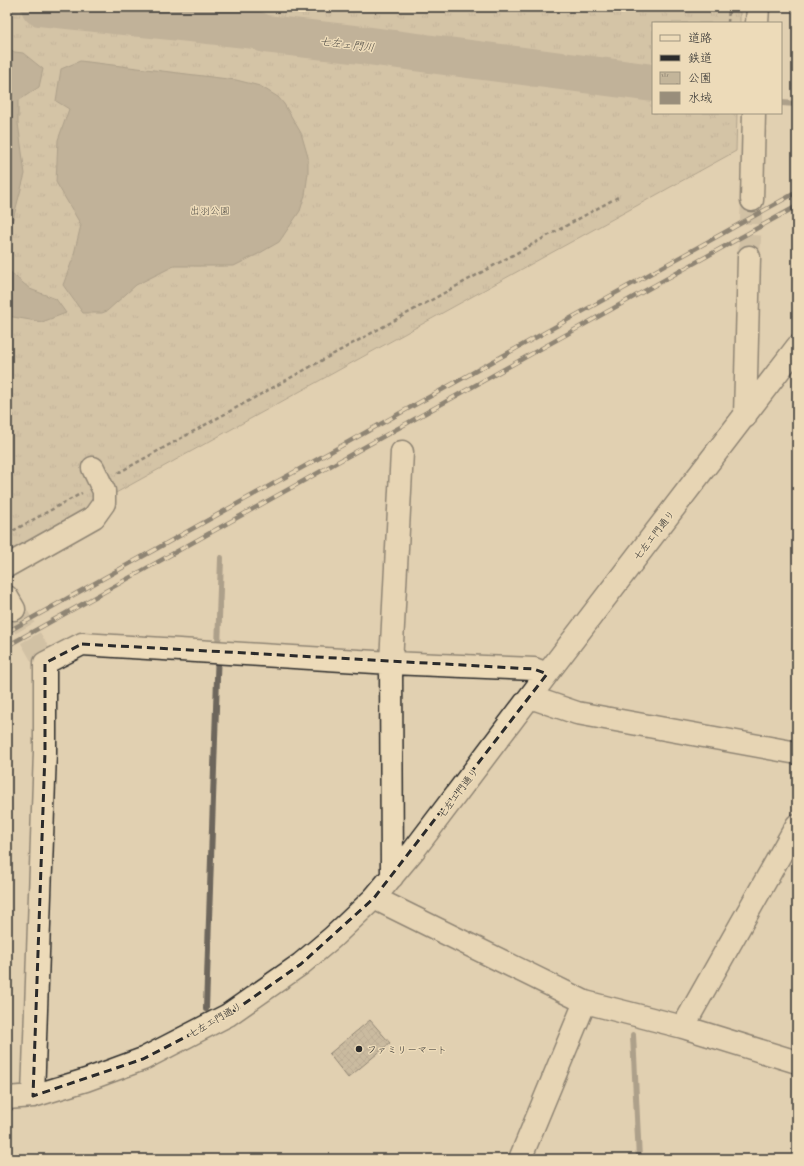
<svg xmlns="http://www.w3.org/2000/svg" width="804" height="1166" viewBox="0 0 804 1166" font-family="Delius,'Klee One',sans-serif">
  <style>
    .park { fill: url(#park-tufts); stroke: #777062 }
    .water { fill: #998e7b; stroke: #6d665b }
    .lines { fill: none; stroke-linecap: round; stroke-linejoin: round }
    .stream { stroke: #6d665b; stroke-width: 6 }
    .river { stroke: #998e7b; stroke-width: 38 }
    .building { fill: url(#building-cross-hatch); stroke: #2b2b2b }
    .minor-tunnel { stroke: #bdaf96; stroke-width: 22; stroke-dasharray: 22 11; stroke-linecap: butt }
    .minor-casing { stroke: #2b2b2b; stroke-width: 25 }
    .path { stroke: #2b2b2b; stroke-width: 2.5; stroke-dasharray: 4 3; stroke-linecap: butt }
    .minor { stroke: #eddbb9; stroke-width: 22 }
    .rail-casing { stroke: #2b2b2b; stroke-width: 4.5 }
    .rail { stroke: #eddbb9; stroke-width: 3; stroke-dasharray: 9; stroke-linecap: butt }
    .marked { fill: none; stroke: #2b2b2b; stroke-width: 3; stroke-dasharray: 8 5; stroke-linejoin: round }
    .poi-dot { fill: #2b2b2b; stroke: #eddbb9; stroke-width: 1.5 }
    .labels { text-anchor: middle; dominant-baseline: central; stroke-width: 3; stroke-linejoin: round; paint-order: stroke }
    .park-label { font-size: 10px; fill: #494741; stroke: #eddbb9 }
    .street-label { font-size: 10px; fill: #2b2b2b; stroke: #eddbb9 }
    .poi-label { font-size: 10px; fill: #2b2b2b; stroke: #eddbb9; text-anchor: start }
    .water-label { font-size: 11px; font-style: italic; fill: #4c4943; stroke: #eddbb9 }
  </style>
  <defs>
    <pattern id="park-tufts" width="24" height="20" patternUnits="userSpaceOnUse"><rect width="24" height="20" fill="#c3b59a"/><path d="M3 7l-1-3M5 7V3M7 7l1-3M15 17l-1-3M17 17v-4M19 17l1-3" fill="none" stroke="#9f937e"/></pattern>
    <pattern id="building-cross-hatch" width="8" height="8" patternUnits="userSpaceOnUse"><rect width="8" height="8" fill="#aea28c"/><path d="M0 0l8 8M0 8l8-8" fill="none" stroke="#8e8473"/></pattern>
  </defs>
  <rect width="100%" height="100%" fill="#e1d0b1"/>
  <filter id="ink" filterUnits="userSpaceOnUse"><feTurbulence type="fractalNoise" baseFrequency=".025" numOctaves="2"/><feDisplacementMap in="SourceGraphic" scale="8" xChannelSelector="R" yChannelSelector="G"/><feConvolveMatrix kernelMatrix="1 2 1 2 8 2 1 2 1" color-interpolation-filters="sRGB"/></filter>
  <g filter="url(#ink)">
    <path class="park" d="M7,7H740V23H653V113H737L736,151L7,553Z"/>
    <path class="water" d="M7,51L23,53L43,69L39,87L18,101V123L25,174L9,234V271L30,289L56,299L66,313L42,322L7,316Z
      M80,61L236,80L260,86L278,97L284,104L301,133L308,157V173L305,195L300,211L279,242L260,253L234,266H174L136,285L107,311L102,313H83L63,285L73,258L81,225L56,182L58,140L69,109L56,101L61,69Z"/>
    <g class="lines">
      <path class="stream" d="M781,103L797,104
        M206,1009L221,558
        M633,1035L639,1159"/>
      <path class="river" d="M40,7L256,30L265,34L362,45L653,83"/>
    </g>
    <path class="building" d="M370,1020L390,1043L348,1078L329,1054Z"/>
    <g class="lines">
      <path class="minor-tunnel" d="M749,257L752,200
        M14,609L45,663"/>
      <g class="minor-casing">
        <path id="minor" d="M757,23L758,7
          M752,200L754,113
          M745,417L749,257
          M7,566L94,517L104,503V491L93,468
          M7,597L14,609
          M530,697L577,713L797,753
          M392,877L391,663L402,452
          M374,898L585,1002L683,1027L797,1062
          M683,1027L797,825
          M33,1096L45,752V663L82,644L391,663L534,669L547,674
          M7,1098L33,1096L86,1080L143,1059L228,1015L301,964L333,937L374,898L414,850L547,674L797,347
          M520,1159L585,1002"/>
      </g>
      <path class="path" d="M728,23L729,7
        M118,473L618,197
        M7,534L82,493"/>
      <use href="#minor" class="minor"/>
      <g class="rail-casing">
        <path id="rail" d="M7,632L797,192
          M7,646L797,206"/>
      </g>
      <use href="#rail" class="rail"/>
    </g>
  </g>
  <path d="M0 0H804V1166H0ZM82,644L534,669L547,674L374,898L301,964L228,1015L143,1059L33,1096L45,752V663Z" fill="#e1d0b1" fill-opacity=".55" fill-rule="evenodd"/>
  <path class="marked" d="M82,644L534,669L547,674L374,898L301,964L228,1015L143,1059L33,1096L45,752V663Z"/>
  <circle class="poi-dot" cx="359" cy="1049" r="4"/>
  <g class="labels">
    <g class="park-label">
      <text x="210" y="210">出羽公園</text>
    </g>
    <g class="street-label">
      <text transform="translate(654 535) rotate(-52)">七左エ門通り</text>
      <text transform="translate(458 793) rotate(-53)">七左エ門通り</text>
      <text transform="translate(215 1020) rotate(-30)">七左エ門通り</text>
    </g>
    <g class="poi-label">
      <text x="367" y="1049">ファミリーマート</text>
    </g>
    <g class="water-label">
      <text transform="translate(347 44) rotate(7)">七左ェ門川</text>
    </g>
  </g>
  <rect width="804" height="1166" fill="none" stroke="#eddbb9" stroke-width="24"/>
  <rect x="12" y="12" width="780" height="1142" fill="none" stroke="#2b2b2b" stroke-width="1.5" filter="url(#ink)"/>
  <rect x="652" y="22" width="130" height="92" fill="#eddbb9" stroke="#9f9580"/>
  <rect x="660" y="35" width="20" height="6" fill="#eddbb9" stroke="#9f9580"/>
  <text x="688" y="42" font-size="12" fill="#2b2b2b">道路</text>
  <rect x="660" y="55" width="20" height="6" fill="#2b2b2b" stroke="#9f9580"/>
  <text x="688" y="62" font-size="12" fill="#2b2b2b">鉄道</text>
  <rect x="660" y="72" width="20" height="12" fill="url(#park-tufts)" stroke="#9f9580"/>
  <text x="688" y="82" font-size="12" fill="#2b2b2b">公園</text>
  <rect x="660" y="92" width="20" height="12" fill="#998e7b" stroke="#9f9580"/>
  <text x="688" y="102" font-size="12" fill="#2b2b2b">水域</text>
</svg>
